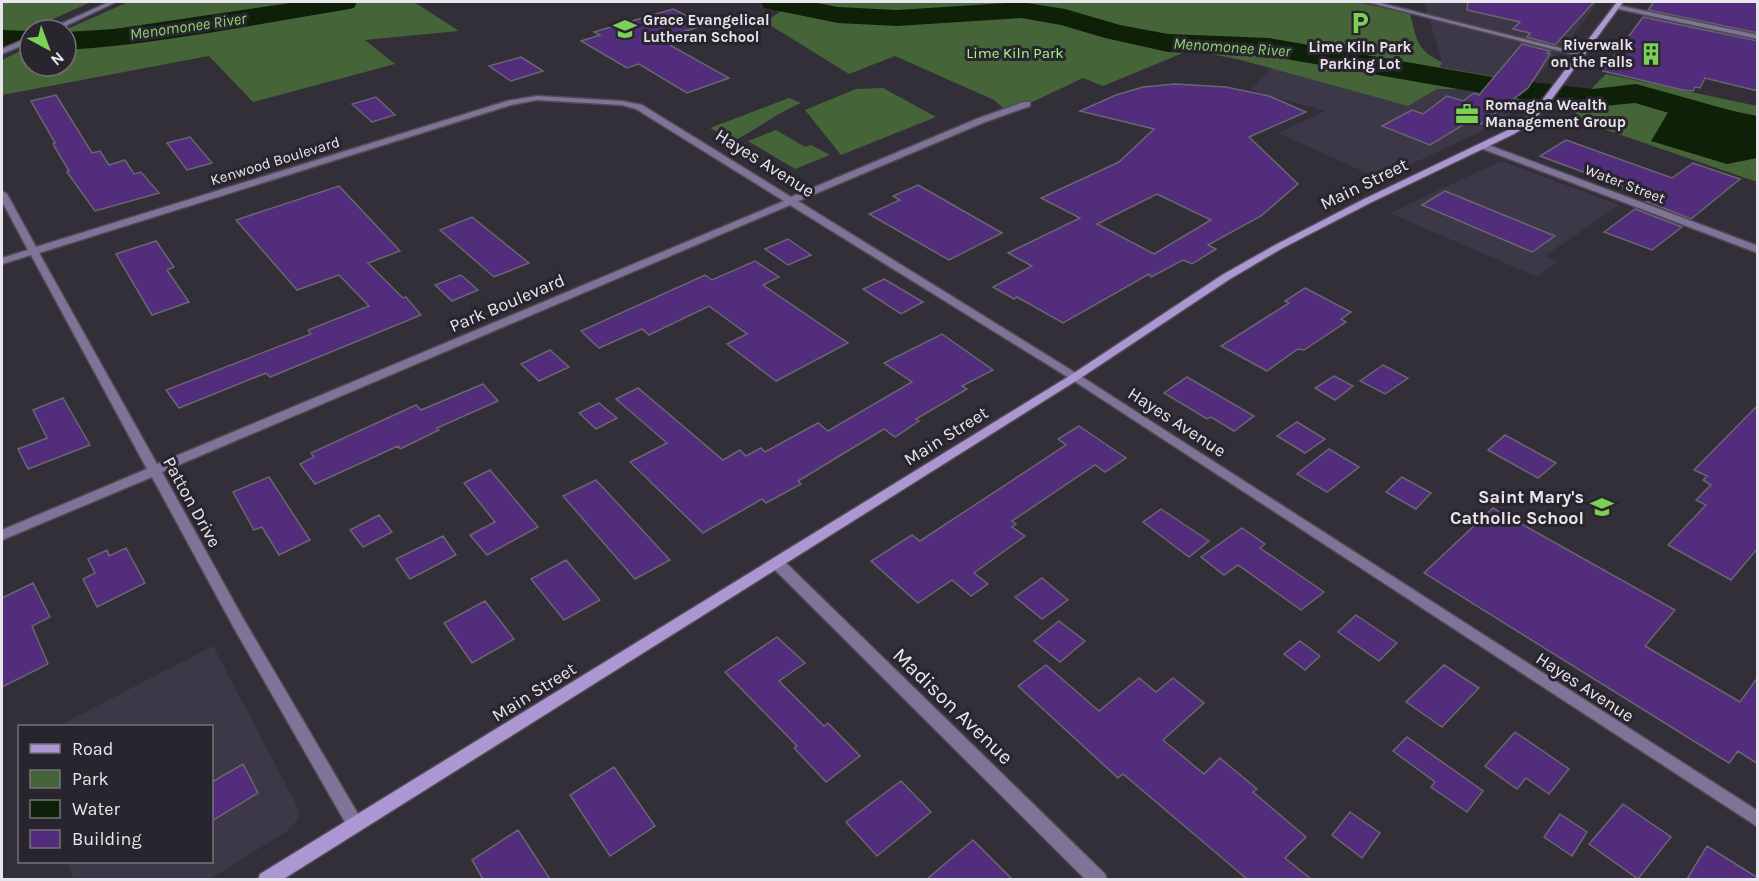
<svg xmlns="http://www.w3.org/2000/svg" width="1759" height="881" viewBox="0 0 1759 881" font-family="Karla,sans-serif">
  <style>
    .built { fill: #3d3847 }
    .green { fill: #456538 }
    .water { fill: #0e2007 }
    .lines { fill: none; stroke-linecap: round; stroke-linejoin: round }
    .river { fill: #0e2007; fill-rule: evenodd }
    .building { fill: #512d7c; stroke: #6a6670; stroke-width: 1.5; fill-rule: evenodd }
    .street-casing { stroke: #4f4c55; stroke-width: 3 }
    .secondary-casing { stroke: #4f4c55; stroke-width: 3 }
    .street { fill: #807398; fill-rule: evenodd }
    .secondary { fill: #ad97d2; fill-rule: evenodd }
    .labels { text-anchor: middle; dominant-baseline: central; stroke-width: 6; stroke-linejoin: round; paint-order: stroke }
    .far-poi-label { font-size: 15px; font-weight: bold; fill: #e8e6ec; stroke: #28252e; text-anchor: start }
    .far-park-label { font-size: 15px; fill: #a9f78b; stroke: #28252e }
    .far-street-label { font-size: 15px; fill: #e8e6ec; stroke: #28252e }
    .far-water-label { font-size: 16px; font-style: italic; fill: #8bd76d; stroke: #28252e }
    .street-label { font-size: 18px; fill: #e8e6ec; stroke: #28252e }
    .poi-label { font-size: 18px; font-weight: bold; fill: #e8e6ec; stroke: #28252e; text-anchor: end }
    .near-street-label { font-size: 21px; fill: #e8e6ec; stroke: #28252e }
  </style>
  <rect width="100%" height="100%" fill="#322f38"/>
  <path class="built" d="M1424,2H1598L1573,36L1532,83L1440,67L1442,62Z
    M1271,68L1408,106L1437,89H1461L1521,101L1507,117L1494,125L1380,179L1278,133L1325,111L1251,90Z
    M1501,161L1619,205L1545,256L1557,262L1537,277L1390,213Z
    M213,646L296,804L299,818L287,831L210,879H73L67,862H212V726H58Z"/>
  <path class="green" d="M2,2H91L2,42Z
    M128,2H414L459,31L365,40L395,64L253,102L209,56L2,95V60L30,46V66H66L65,30Z
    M794,2H1357L1410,14C1417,40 1417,51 1442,62L1440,67L1532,83L1521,101L1461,89H1437L1408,106L1241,60L1190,50L1103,86L1083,78L1009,113L994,100L895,56L849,74L765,22Z
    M1606,74L1757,106V182L1572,118L1594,86Z
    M883,88L936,117L841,155L805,110L856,89Z
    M789,98L801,103C776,113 757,130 733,141L710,128Z
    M776,130L805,147L811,145L830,155L795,169L748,141Z"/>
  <path class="water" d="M1676,99L1757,116V158L1727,164L1651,141Z"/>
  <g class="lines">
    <path class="river" d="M297,2H357L354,8L344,10C252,25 159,44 66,50V32L114,29Z
      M761,2H812L838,7L897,10L1021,2L1065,9L1120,25L1168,34L1269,38L1504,79L1593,89L1636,84L1758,118V139L1635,103L1593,107L1504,97L1269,56L1168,52L1105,38L1061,25L1021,18L897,26L838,23L764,8Z
      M2,30L30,31V49L2,47Z"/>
  </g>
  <path class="building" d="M1468,2H1594L1555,45L1527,37L1530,33L1513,29L1520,22L1467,10Z
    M1654,2H1758V33L1648,10Z
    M673,9L705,25L659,39L729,78L687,93L639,64L627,68L581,41L600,35L594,32Z
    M1643,17L1758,41V91L1705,78L1700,88L1695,87L1693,91L1683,90L1603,71Z
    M1522,44L1550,51L1547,53L1550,54L1528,88L1481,124L1471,120L1430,145L1382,126L1412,110L1423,114L1447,96L1463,101L1474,93L1479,95Z
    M521,57L543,71L511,81L489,66Z
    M1175,84L1226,87L1269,96L1306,112L1249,137L1298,184L1261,216L1208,245L1216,249L1192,264L1183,260L1151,277L1149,274L1063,323L1017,297L1014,299L993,287L1032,266L1008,253L1080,218L1041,198L1119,162L1154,129L1080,111L1116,95L1143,87ZM1157,194L1211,220L1154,254L1097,224Z
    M56,95L92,153L100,151L109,165L125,160L134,174L141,172L159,193L95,211L67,172L69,171L53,144L55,143L31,101Z
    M376,97L395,115L372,122L352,104Z
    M190,137L212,163L187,170L167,143Z
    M1566,140L1672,178L1693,163L1740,179L1691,219L1646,201L1651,197L1540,156Z
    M918,185L1002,233L949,260L869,214L900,200L893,196Z
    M339,186L400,251L368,263L403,298L406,297L421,315L270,377L266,373L179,408L166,390L311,334L308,330L369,306L339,275L297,290L236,220Z
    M1445,191L1555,236L1532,252L1422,205Z
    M1635,209L1682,227L1652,250L1604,232Z
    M472,217L529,263L494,277L440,230Z
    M788,239L811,255L788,265L765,249Z
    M156,241L174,267L167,270L189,302L152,315L116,254Z
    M755,261L779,277L763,285L848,343L776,381L727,344L747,334L709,306L649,335L642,329L599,348L581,331L705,275L712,280Z
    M461,275L478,290L452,301L435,285Z
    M884,279L923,302L901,314L863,289Z
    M1305,288L1351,312L1341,319L1346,322L1304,350L1298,349L1267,371L1221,346L1289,303L1285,301Z
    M942,334L993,370L962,386L967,389L916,419L919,421L895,437L884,429L798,481L801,484L766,503L762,499L703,533L630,462L667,443L616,399L638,388L723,460L740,450L746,456L761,448L765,452L818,423L828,431L912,382L884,363Z
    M550,350L569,367L539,381L521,364Z
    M1383,365L1408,378L1385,394L1360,381Z
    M1334,376L1353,386L1335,400L1315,388Z
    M1187,377L1254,416L1234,431L1211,417L1207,419L1164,393Z
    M483,384L498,401L437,428L439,430L400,449L398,446L315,484L300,464L314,457L311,453L416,405L421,410Z
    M63,398L90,445L28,469L18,449L47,438L33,410Z
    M599,403L617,418L596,429L579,413Z
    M1758,405V548L1731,580L1668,545L1706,505L1696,500L1711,485L1703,480L1707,476L1694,470Z
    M1297,422L1325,439L1305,453L1277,436Z
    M1079,426L1126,458L1105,472L1095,465L1012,521L1016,524L1012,527L1025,536L974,573L988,584L971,596L952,580L918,603L871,561L912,535L920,541L1066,445L1058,439Z
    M1505,435L1556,463L1538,478L1488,450Z
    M1329,449L1359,467L1327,492L1297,474Z
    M490,470L538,527L487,555L470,535L495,522L464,483Z
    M269,477L310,540L279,555L262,527L254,530L233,492Z
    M1402,477L1431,493L1416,509L1386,492Z
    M596,480L670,560L635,579L563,496Z
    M1493,508L1675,610L1645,646L1740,702L1758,677V764L1738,751L1729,763L1424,573Z
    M1161,509L1209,541L1189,557L1143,522Z
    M379,515L392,532L363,547L350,530Z
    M1242,528L1265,544L1260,548L1324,592L1301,610L1238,565L1224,575L1201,557Z
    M443,536L456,555L410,579L396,559Z
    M126,548L145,583L97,607L83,579L95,573L88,559L107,550L109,556Z
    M566,560L600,600L564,620L531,579Z
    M1042,578L1068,600L1042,619L1015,597Z
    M33,583L50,617L32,626L48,664L2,687V598Z
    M485,601L514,639L472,663L444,623Z
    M1356,615L1397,643L1379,661L1338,632Z
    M1059,621L1085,641L1060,662L1034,641Z
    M777,637L805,663L779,681L824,726L828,723L860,756L826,782L794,748L797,746L725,672Z
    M1300,641L1320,656L1305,670L1284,654Z
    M1046,665L1099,711L1139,678L1156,692L1173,678L1204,703L1163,740L1204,774L1220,758L1257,789L1253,792L1306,837L1285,858L1311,879H1247L1123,774L1118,778L1018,686Z
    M1444,665L1479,688L1442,727L1406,702Z
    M1515,732L1569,769L1549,794L1526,778L1517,789L1485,766Z
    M1407,737L1483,791L1467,812L1431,787L1435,782L1393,751Z
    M243,764L258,793L212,821V782Z
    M614,767L655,826L610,856L570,795Z
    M901,781L931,812L877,856L846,822Z
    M1623,804L1671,837L1638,879L1589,844Z
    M1350,812L1380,833L1362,858L1332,835Z
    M1560,814L1587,832L1572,856L1544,837Z
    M518,830L550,879H483L472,860Z
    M973,840L1012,879H927Z
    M1707,846L1758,878V879H1687Z"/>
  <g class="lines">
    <g class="street-casing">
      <path id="street" d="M109,2H116L57,30H47Z
        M1367,2H1376L1584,54L1580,56Z
        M1616,5L1758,35V39L1614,8L1613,7Z
        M30,37V42L2,54V49Z
        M537,96L622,101L642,105L791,197L979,118L1024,102H1030V106L985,122L798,201L1079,375L1758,811V827L1071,379L790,205L162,472L244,620L361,819L363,824L361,829L355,832L349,829L234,628L152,477L2,540V530L147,469L31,255L2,264V258L28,250L2,201V191L7,194L36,247L507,101ZM537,100L622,105L636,109L784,201L157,464L39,253L511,105Z
        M1483,143L1758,246V253L1480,148V144Z
        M777,558L782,559L1105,874L1107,880H1086L772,567L770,563L772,559Z"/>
    </g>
    <g class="secondary-casing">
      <path id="secondary" d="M1617,2H1623L1546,107L1529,124L1514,134L1370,203L1281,249L1230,279L1079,379L282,880H258L260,874L1071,375L1222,275L1275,245L1364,199L1508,130L1523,120L1540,103Z"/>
    </g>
    <use href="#street" class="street"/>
    <use href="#secondary" class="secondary"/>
  </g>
  <defs>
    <g id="parking-bare" transform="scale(1.8)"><path d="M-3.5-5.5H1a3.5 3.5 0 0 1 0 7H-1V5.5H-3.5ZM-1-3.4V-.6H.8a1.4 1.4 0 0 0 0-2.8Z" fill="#7bd156" stroke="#28252e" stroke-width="2.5" paint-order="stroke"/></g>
    <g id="school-bare" transform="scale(1.8)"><path d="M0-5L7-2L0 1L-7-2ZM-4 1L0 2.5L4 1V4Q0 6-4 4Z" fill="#7bd156" stroke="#28252e" stroke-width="2.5" paint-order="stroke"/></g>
    <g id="building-bare" transform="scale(1.8)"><path d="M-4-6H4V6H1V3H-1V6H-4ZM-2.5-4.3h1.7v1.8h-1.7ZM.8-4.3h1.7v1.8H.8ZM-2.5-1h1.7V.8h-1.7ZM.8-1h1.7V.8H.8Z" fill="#7bd156" stroke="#28252e" stroke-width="2.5" paint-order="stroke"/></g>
    <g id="office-bare" transform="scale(1.8)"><path d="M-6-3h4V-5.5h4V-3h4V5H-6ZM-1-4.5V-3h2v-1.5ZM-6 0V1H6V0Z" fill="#7bd156" stroke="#28252e" stroke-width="2.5" paint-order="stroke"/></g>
  </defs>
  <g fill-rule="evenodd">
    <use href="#parking-bare" x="1360" y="23"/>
    <use href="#school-bare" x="625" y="29"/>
    <use href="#building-bare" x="1651" y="54"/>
    <use href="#office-bare" x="1467" y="114"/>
    <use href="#school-bare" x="1602" y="507"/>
  </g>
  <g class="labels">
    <g class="far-poi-label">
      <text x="643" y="20">Grace Evangelical<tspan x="643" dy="17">Lutheran School</tspan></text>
      <text x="1633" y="45" text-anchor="end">Riverwalk<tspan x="1633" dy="17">on the Falls</tspan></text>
      <text x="1360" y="47" text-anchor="middle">Lime Kiln Park<tspan x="1360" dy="17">Parking Lot</tspan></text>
      <text x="1485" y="105">Romagna Wealth<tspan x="1485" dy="17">Management Group</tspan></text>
    </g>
    <g class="far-park-label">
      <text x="1015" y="53">Lime Kiln Park</text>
    </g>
    <g class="far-street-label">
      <text transform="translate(275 161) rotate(-17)">Kenwood Boulevard</text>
      <text transform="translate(1625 184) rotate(21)">Water Street</text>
    </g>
    <g class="far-water-label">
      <text transform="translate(188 26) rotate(-8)">Menomonee River</text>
      <text transform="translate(1232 47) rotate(4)">Menomonee River</text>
    </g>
    <g class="street-label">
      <text transform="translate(765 163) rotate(32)">Hayes Avenue</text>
      <text transform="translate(1364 184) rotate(-26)">Main Street</text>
      <text transform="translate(507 303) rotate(-23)">Park Boulevard</text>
      <text transform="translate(1177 422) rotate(33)">Hayes Avenue</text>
      <text transform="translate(946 436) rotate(-32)">Main Street</text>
      <text transform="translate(192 502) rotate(61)">Patton Drive</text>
      <text transform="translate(1585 687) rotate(33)">Hayes Avenue</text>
      <text transform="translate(534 692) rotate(-32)">Main Street</text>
    </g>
    <g class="poi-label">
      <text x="1584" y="497">Saint Mary's<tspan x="1584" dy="21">Catholic School</tspan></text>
    </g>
    <g class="near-street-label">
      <text transform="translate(953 706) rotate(44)">Madison Avenue</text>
    </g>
  </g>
  <rect width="1759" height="881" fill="none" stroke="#e8e6ec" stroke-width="6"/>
  <rect x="18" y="725" width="195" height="138" fill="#28252e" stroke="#75727a" stroke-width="1.5"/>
  <rect x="30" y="744" width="30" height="9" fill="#ad97d2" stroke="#75727a" stroke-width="1.5"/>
  <text x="72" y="755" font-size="18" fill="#e8e6ec">Road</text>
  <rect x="30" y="770" width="30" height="18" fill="#456538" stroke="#75727a" stroke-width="1.5"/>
  <text x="72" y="785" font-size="18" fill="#e8e6ec">Park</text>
  <rect x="30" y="800" width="30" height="18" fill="#0e2007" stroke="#75727a" stroke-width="1.5"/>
  <text x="72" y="815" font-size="18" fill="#e8e6ec">Water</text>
  <rect x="30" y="830" width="30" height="18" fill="#512d7c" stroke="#75727a" stroke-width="1.5"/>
  <text x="72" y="845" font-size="18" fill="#e8e6ec">Building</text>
  <g transform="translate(48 48) rotate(139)"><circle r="28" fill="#28252e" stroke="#75727a" stroke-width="1.5"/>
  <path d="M0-4.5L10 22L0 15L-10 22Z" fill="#7bd156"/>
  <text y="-9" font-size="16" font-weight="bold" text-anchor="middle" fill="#e8e6ec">N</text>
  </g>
</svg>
